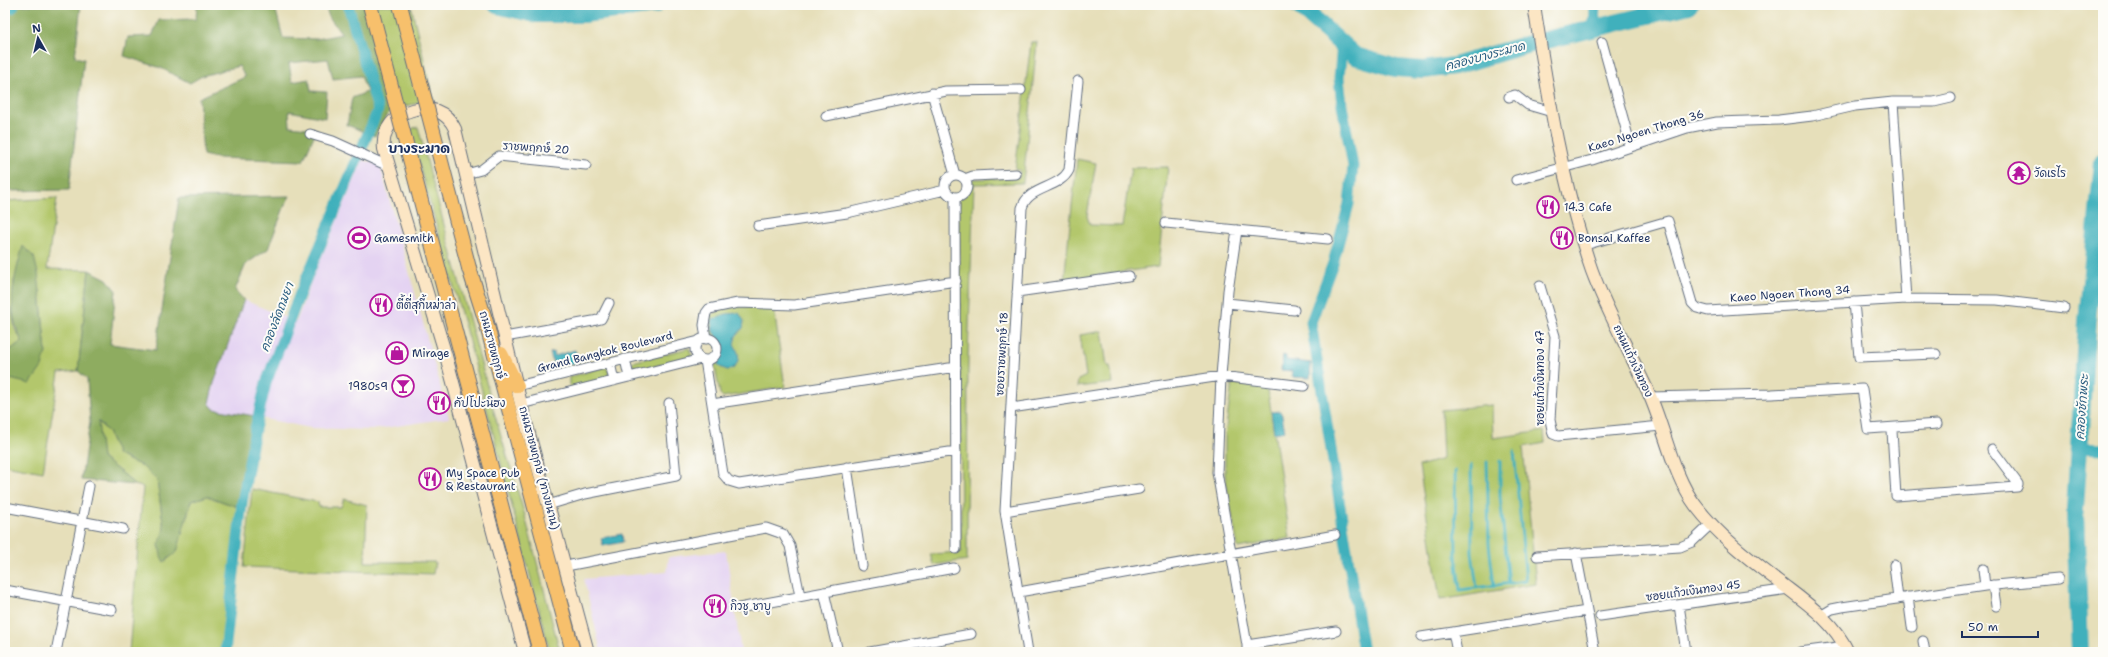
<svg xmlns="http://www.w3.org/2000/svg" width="2108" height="657" viewBox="0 0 2108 657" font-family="'Shantell Sans','Playpen Sans Thai',sans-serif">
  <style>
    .built { fill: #e4d3f2 }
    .green { fill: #b3c76c; stroke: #677b65 }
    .forest { fill: #8eac60; stroke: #546e5f }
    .water { fill: #41b0bc; stroke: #2e708d }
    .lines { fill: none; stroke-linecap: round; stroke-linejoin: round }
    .stream { stroke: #41b0bc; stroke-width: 3 }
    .canal { stroke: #41b0bc; stroke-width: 11 }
    .river { stroke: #41b0bc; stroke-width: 18 }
    .street-casing { stroke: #626d7e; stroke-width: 11 }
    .secondary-casing { stroke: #626d7e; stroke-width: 14 }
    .primary-casing { stroke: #626d7e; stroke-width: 16 }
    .street { stroke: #fff; stroke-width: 9 }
    .secondary { stroke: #fce6c4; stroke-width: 12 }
    .primary { stroke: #f7c06c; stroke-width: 14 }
    .primary-bridge-casing { stroke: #626d7e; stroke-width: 16; stroke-linecap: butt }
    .primary-bridge { stroke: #f7c06c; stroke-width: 14 }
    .labels { text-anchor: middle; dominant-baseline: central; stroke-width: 4; stroke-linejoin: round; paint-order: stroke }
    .street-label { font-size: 11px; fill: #1b2f5e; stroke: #fdfcf7 }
    .poi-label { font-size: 11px; fill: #1b2f5e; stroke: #fdfcf7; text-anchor: start }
    .water-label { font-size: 12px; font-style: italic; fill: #285c7f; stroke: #fdfcf7 }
    .quarter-label { font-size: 13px; font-weight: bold; fill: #1b2f5e; stroke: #fdfcf7 }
  </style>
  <rect width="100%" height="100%" fill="#fdfcf7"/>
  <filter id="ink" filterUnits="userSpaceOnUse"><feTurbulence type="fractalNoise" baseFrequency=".025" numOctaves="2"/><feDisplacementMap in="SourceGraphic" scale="8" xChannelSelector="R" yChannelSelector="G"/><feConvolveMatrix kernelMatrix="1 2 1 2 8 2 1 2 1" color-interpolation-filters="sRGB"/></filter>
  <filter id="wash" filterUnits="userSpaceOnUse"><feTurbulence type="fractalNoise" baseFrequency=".012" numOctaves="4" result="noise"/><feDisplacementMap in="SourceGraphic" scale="16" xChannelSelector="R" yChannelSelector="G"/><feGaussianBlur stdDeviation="0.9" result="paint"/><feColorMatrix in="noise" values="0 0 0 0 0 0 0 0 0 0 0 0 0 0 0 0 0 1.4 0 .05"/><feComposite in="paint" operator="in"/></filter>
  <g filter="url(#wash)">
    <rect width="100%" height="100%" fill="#e6dfba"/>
    <path class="built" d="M363,160L380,165L449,418L371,430L311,428L214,409L209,403L214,383L244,300L296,322L312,279Z
      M726,551L741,652H601L584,579L667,572L669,557Z"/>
    <path class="green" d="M366,5H411L434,103H419L395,108Z
      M1031,42H1037L1023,183L974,184L968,356L967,560L934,565L931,554L961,552L959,200L966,195L973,179L1019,178L1020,170H1015Z
      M418,127L497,423L524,512L560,652H550L470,345L410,132L413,128Z
      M1077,159L1096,163L1087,216L1090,225L1122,226L1131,168L1168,167L1158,267L1064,280Z
      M57,198L47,269L89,270L78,371L59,373L43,472L5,465V373L6,378L46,352L40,291L34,257L14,280L12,312L15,329L22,341L5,354V201Z
      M737,307H764L774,309L785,387L723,397L720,394L714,362L720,350L718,341L711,336L708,316L722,309Z
      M1102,331L1107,366H1110L1113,383L1077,387L1078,380L1086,376L1080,335Z
      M689,348L692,357L635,371L632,362Z
      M604,367L608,369L610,378L572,388L569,385V377Z
      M1232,383L1264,387L1268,391L1290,538L1238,548L1225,475V435Z
      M1492,405L1493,438L1544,431L1545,443L1523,447L1536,584L1440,600L1419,466L1443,459L1441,410Z
      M97,421L108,432L118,455L142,466L157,480L164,529L159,544L186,521L191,501L207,496L235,506L239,505L233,568L221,652H129L143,487L134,485L127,477L102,458Z
      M252,489L318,502L319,507H341L344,499L367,505L365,562H435L433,574L244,567Z"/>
    <path class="forest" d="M5,5H81L75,57L84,59L69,190L5,191Z
      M197,5H267L276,11L283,38L317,39L342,34L329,17L325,5H366L395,108L388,114L375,136L347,125L352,98L367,92L361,76L333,79L328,59L289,63L292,82L309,79L311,91L327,92L325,118L289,111L290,126L317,129L303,161L216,158L203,155L199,98L245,77L239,66L202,76L190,83L161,68L124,56L128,37L152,36L159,20L196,19Z
      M290,196L285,205L268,249L246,264L235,290L244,300L214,383L209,403L214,409L255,416L239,505L235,506L207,496L191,501L177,552L164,562L161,556L159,544L164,529L157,480L142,466L118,455L108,432L98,421L102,458L127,477L134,485L81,480L90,422L87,379L78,371L89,270L107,279L116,291L110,344L156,350L179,198Z
      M23,246L34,257L38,273L46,352L42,367L30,384L6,378L5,354L22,341C5,310 14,278 23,246Z"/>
    <path class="water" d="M739,313L744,321L743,328L736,336L734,344C740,354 740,360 734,368L727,370L720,367L717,362L722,350L720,340L713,332L712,320L726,314Z
      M575,350L579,362L555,369L550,353L554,352L555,356Z
      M1283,355L1286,356V360L1311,363L1310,378L1292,377V371L1281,370Z
      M1281,411L1285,431L1274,433L1271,412Z
      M622,534L623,542L603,546L601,538Z"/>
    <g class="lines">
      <path class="stream" d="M1500,461V496L1509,584
        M1487,462L1489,544L1494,586
        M1471,465L1472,553L1477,588
        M1455,471L1456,556L1460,590L1526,581L1514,451"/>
      <path class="canal" d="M1594,29L1595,5
        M1342,44L1339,78L1342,105L1353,166L1349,204L1333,263L1311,322L1363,652
        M2095,246H2103
        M2079,448L2103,449
        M225,652L242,503L255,429L266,383L300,293L378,110L348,5"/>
      <path class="river" d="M497,5L536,14H583L655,5
        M1298,5L1355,56L1396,68L1423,70L1454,66L1522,46L1689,5
        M5,6L10,5
        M2080,652L2075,509L2087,322L2103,162"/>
    </g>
  </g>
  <g filter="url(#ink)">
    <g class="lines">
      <g class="street-casing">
        <path id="street" d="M1602,42L1631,147
          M932,93L955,175
          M1509,97L1515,95L1528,105L1552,112
          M1893,102L1906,299
          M826,116L946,91L1021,90
          M310,134L333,141L388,166
          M466,174L481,170L499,156L586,165
          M945 186a11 11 0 1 1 22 0a11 11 0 1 1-22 0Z
          M965,179L973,176L1016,174
          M1516,180L1592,160L1687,128L1717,122L1779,120L1812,116L1855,106L1893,102H1934L1951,98
          M955,197L956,549
          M1166,223L1328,239
          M758,226L847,213L945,190
          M1237,230L1228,291L1221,376L1217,472L1247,645V652
          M1585,245L1668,221L1692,303L1697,308L1708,311L1906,299L1997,300L2064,308
          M1540,286L1555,336L1550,420L1553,434L1558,436L1661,426
          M1017,292L1129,276
          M1854,302L1859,357L1936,354
          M1227,303L1294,310
          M505,337L593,321L601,319L609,303
          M695 349a11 11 0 1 1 22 0a11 11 0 1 1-22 0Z
          M706,339L704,325L706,313L709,309L738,303L794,305L956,281
          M625,359L629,377
          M705,360L723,474L729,481L739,484L956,451
          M610,363L614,381
          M517,386L699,341
          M1650,397L1772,394L1862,389L1868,429L1937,424
          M521,404L701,359
          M712,404L956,367
          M1011,408L1221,376L1304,386
          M1891,428L1892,431L1896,496L2017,487L2018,484L2016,481L1992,449
          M847,467L862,566
          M548,505L585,494L676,476L669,403
          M5,507L123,529
          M1005,511L1139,489
          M1576,553L1595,652
          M1537,556L1680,547L1692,542L1711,524
          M1894,565L1898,599
          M566,566L766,528L783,534L790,546L800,596
          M1983,569L1985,586
          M1993,585L1996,606
          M5,590L112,610
          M824,592L838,652
          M1019,592L1335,535
          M1908,597L1912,627
          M1679,605L1686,652
          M739,608L954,568
          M1822,615L1832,609L1842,607L1985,586L2058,579
          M1600,616L1789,589
          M1453,632L1457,652
          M1421,637L1587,611
          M1923,641L1925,652
          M1247,645L1336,631
          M56,652L89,486
          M870,652L971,634
          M1028,652L1005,511L1022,208C1028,186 1060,189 1069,170L1078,81
          M1800,652L1845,646"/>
      </g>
      <g class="secondary-casing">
        <path id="secondary" d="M1534,5C1548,95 1562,185 1592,271C1608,314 1631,354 1650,396C1665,430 1673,476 1696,506C1718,535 1749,559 1778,581C1805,602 1833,620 1848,652
          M525,652L446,356L384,149C379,109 439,92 455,129L521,404L588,652"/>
      </g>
      <g class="primary-casing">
        <path id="primary" d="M469,268L486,322L573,652
          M441,278L540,652
          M501,354L517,386"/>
      </g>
      <use href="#street" class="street"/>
      <use href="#secondary" class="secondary"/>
      <use href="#primary" class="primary"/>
      <g class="primary-bridge-casing">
        <path id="primary-bridge" d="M370,5L441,278
          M400,5L469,268"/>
      </g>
      <use href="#primary-bridge" class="primary-bridge"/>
    </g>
  </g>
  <defs>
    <g id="temple-ring" transform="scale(1.15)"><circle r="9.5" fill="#fdfcf7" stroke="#b5179e" stroke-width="1.5"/><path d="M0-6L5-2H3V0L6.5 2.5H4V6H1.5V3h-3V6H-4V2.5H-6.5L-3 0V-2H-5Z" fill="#b5179e"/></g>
    <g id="restaurant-ring" transform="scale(1.15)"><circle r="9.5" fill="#fdfcf7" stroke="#b5179e" stroke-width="1.5"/><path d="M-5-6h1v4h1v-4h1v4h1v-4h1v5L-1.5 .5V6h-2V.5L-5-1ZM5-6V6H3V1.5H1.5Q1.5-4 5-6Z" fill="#b5179e"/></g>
    <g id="stadium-ring" transform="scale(1.15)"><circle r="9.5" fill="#fdfcf7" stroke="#b5179e" stroke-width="1.5"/><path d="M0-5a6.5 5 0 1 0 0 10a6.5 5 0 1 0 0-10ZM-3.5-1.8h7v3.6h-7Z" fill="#b5179e"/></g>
    <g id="shop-ring" transform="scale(1.15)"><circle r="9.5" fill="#fdfcf7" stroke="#b5179e" stroke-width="1.5"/><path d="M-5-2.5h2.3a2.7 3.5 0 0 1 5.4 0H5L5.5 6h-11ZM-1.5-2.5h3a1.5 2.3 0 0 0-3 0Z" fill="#b5179e"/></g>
    <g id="bar-ring" transform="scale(1.15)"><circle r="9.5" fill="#fdfcf7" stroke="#b5179e" stroke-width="1.5"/><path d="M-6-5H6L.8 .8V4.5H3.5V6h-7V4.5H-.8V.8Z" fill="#b5179e"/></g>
  </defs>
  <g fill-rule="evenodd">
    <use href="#temple-ring" x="2019" y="173"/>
    <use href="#restaurant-ring" x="1548" y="207"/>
    <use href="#stadium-ring" x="359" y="238"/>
    <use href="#restaurant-ring" x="1562" y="238"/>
    <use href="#restaurant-ring" x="381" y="305"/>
    <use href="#shop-ring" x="397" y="353"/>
    <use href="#bar-ring" x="403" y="386"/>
    <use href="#restaurant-ring" x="439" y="403"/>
    <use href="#restaurant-ring" x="430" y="479"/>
    <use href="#restaurant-ring" x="715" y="606"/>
  </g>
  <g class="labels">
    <g class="street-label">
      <text transform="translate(1646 131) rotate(-17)">Kaeo Ngoen Thong 36</text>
      <text transform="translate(536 148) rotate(4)">ราชพฤกษ์ 20</text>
      <text transform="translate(1790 294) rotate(-4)">Kaeo Ngoen Thong 34</text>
      <text transform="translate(492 345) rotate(75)">ถนนราชพฤกษ์</text>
      <text transform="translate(605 352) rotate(-14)">Grand Bangkok Boulevard</text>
      <text transform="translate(1002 354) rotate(-87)">ซอยราชพฤกษ์ 18</text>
      <text transform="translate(1633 361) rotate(65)">ถนนแก้วเงินทอง</text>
      <text transform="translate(1540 378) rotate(-90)">ซอยแก้วเงินทอง 47</text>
      <text transform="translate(539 468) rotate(75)">ถนนราชพฤกษ์ (ทางขนาน)</text>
      <text transform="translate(1693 591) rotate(-8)">ซอยแก้วเงินทอง 45</text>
    </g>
    <g class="poi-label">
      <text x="2034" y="173">วัดเรไร</text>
      <text x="1564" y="207">14.3 Cafe</text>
      <text x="374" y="238">Gamesmith</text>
      <text x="1578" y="238">Bonsai Kaffee</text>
      <text x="396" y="305">ตี้ตี่สุกี้หม่าล่า</text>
      <text x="412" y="353">Mirage</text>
      <text x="388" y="386" text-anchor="end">1980s9</text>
      <text x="454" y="403">คัปโปะนิฮง</text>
      <text x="446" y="473">My Space Pub<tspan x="446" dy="13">&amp; Restaurant</tspan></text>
      <text x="730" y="606">กิวชู ชาบู</text>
    </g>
    <g class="water-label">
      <text transform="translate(1485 56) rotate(-15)">คลองบางระมาด</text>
      <text transform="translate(277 317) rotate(-69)">คลองลัดถมยา</text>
      <text transform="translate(2082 407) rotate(-86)">คลองชักพระ</text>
    </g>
    <g class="quarter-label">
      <text x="419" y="148">บางระมาด</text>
    </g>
  </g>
  <rect width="2108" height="657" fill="none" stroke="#fdfcf7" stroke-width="20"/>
  <g transform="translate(38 38) rotate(352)" stroke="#fdfcf7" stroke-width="3" paint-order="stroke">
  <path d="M0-3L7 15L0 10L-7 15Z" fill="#1b2f5e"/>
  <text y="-6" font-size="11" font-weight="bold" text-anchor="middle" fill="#1b2f5e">N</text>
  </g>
  <path d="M1962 631v6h76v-6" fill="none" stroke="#1b2f5e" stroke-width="2"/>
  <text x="1968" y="631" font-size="12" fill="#1b2f5e" stroke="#fdfcf7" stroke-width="3" paint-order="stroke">50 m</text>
</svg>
